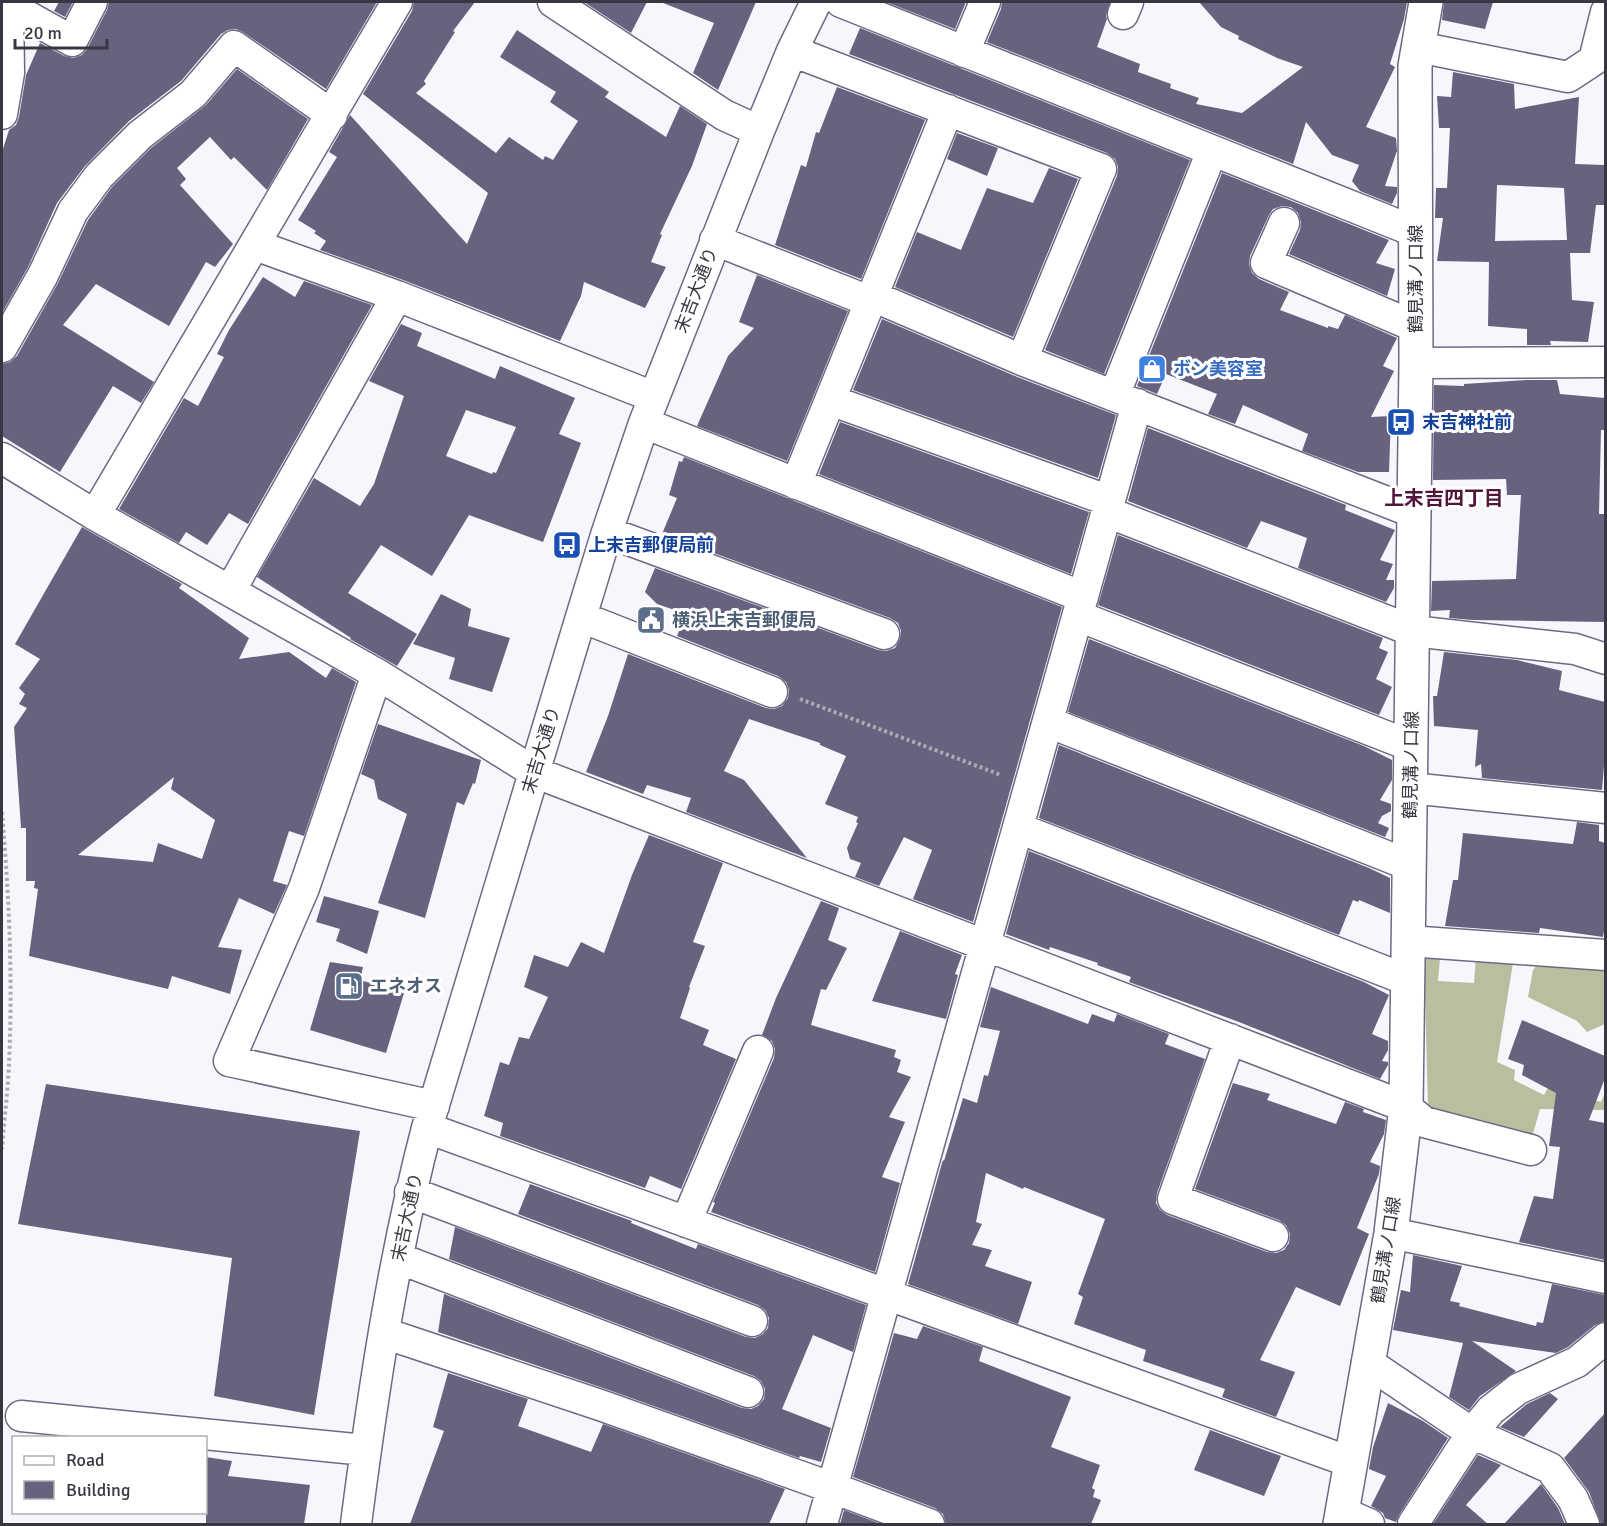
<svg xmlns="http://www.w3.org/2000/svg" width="1607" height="1526" viewBox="0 0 1607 1526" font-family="Signika,'Noto Sans JP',sans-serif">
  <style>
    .forest { fill: #b7bf9f }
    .building { fill: #69627e; fill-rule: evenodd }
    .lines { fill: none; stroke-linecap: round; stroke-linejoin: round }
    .minor-casing { stroke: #6f6884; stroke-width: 33 }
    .major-casing { stroke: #6f6884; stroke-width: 36 }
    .path { stroke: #adaab3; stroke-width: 4; stroke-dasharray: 3 3; stroke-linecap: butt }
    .minor { stroke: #fff; stroke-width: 30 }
    .major { stroke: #fff; stroke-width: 33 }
    .labels { text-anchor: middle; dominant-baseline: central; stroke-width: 6; stroke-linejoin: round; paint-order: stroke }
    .street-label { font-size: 18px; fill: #393642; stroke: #fff }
    .shop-label { font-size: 18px; font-weight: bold; fill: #366cbe; stroke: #fff; text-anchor: start }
    .transit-label { font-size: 18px; font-weight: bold; fill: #164399; stroke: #fff; text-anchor: start }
    .service-label { font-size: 18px; font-weight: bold; fill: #4e5e75; stroke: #fff; text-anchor: start }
    .neighbourhood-label { font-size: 20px; font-weight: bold; fill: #52163c; stroke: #fff }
  </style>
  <rect width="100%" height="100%" fill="#f8f6fd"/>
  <path class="forest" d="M1424,955L1440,958L1438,981L1474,983L1476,957L1513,963L1497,1062L1515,1070L1514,1080L1544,1095L1549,1086L1601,1102L1605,1093V1110L1540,1109L1532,1137L1428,1109Z
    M1540,961L1605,964V1024L1587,1032L1577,1021L1528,997L1533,970Z"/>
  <path class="building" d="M59,2H73L65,17L54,11Z
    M109,2H377L326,89L243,32L236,29L228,30L221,34L181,81L129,121L85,166L57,203L28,267L2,313V152L9,130L16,125L19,117L26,75L40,43L64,56L73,58L82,55L87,49L107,10Z
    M414,2H475L453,31L455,32L424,81L426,84L416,93L496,153L509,137L543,160L545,156L553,160L578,121L550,102L556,92L500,57L517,30L609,92L605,97L666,137L680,106L707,124L692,166L660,234L662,235L651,262L666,267L645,308L584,282L581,296L560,341L403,280L320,250L326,241L314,233L316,231L298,220L337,157L329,152L350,115L467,244L488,193L363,94L412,11Z
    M584,2H647L631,33Z
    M664,2H756L718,90L693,73L714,23L663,3Z
    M886,2H966L955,29Z
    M1002,2H1110L1106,16L1107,19L1097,47L1140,64L1138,72L1171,84L1170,88L1199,98L1196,104L1242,113L1303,67L1277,58L1238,39L1239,36L1221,27L1199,2H1407L1404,19L1390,64L1395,67L1366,127L1396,138L1397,151L1385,186L1397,187V193L1392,204L1360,191L1352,181L1359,165L1332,155L1306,122L1293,164L987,42L1001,9Z
    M1444,2H1493L1485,29L1442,20Z
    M860,28L1190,160L1104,374L1045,350L1117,176L1118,167L1115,159L1107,153L849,54Z
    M237,69L308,119L267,190L234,157L231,160L210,137L177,168L186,179L180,185L233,244L215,267L206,262L169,326L96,284L63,325L154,382L141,403L113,386L60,472L2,436V364L10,362L17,356L58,283L88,220L112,187L151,148L206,105Z
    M1453,72L1514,84L1515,109L1579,97L1575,164L1605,165V205H1596L1590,253H1570L1572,300L1594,302L1588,342L1550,341L1551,345H1527V329L1488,326L1489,262L1437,261L1443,218H1435L1436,188H1447L1450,128H1439L1437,96L1451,97ZM1497,185L1564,188L1567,240L1495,241Z
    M837,87L925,120L861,279L775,245L801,165L806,167L816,132L819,133Z
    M957,133L998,148L987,176L947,159Z
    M1049,168L1078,179L1013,337L895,287L917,232L961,250L987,188L1033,203Z
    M1222,173L1389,240L1376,263L1395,269L1387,296L1289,254L1300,230L1301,222L1298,213L1291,207L1282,206L1273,209L1269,215L1250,256L1249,264L1252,273L1259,279L1289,292L1280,310L1328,328V326L1338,329L1345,315L1397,338L1383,366L1394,371L1371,417L1391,416L1389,472H1358L1302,451L1308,434L1243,405L1235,424L1208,414L1217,394L1166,374L1157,394L1137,386Z
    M757,275L848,311L787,461L697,426L728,356L754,328L739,322Z
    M263,277L295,297L304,281L372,305L248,524L229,513L207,545L186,532L179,543L119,509L184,398L198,406L224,357L217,354L229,330Z
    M882,319L1015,376L1116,415L1098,478L853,390Z
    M401,324L422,333L417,346L495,379L500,366L575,398L559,434L581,443L543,542L469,515L432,576L381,545L348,593L417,634L397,666L350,639L351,638L257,577L314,478L360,506L374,484L404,396L369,381ZM466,410L516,427L496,473L493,472L492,474L446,456Z
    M1526,380H1557L1560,394L1605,398V430H1601L1599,514H1605V622L1473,620L1449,618L1450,610L1431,611L1432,581L1516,579L1521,495H1507L1506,479L1433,480L1434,385L1464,386V384Z
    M840,422L1089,512L1071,574L819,474Z
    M1148,428L1346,505L1345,510L1395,530L1380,560L1393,564L1386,580H1394V588L1386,602L1298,568L1307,538L1261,521L1247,548L1128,501Z
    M684,457L1062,607L973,922L913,899L932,850L904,837L879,886L855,877L861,863L850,859L847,848L858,823L856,822L858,817L825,804L846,756L820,745V743L749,719L724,771L744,780L807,858L686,812L691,798L647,785L643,794L586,772L608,716L628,654L766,708L774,709L782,706L788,698L789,690L786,682L778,676L677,636L686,614L657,604L645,592L655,568L878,650L886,651L895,648L900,639L901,631L898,623L890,618L662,534L677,498L669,495L679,461L682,462Z
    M82,527L182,584L179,588L249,638L239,659L289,652L326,678L332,668L356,682L304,836L289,831L273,881L287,885L274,914L239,898L218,947L242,950L230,994L172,976L168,989L29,956L38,889L34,888L35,881H26V828H21L14,727L27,708L19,704L25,694L19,688L40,659L15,644ZM174,777L171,789L215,820L202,859L158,843L153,862L78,855Z
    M1118,535L1383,638L1379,648L1388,652L1376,679L1392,687L1379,715L1098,605Z
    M441,594L471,609L468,626L510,638L492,692L449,679L455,658L413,644Z
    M1089,639L1364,746L1392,760V780L1380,800L1391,804V811L1382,816L1378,823L1389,828L1385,837L1068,712Z
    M1444,652L1517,660L1562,671L1559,690L1605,702V753L1602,790L1482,778L1481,764L1475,767L1478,730L1434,726L1433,696H1437Z
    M378,724L481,760L475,784L473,783L464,805L457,802L425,918L378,903L407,814L378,799L374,780L361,774Z
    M1059,745L1369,868L1390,878V913L1359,900L1358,902L1353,900L1339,935L1039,818Z
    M1577,822L1599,825V841L1605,843V925L1603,937L1540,928L1539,933L1445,926L1453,880H1458L1463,833L1573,844Z
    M649,835L723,863L693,942L705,946L689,987L690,988L680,1018L709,1030L703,1045L736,1059L681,1189L650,1176L645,1188L500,1136L503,1123L484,1116L500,1062L509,1065L519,1037L529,1039L548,997L524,987L534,955L568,967L581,942L604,953L632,875Z
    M1029,851L1364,982L1389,995L1372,1034L1388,1041V1050L1382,1061L1388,1062V1065L1380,1079L1239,1022L1129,982L1131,977L1097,965L1098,963L1050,947L1049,950L1006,934Z
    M324,896L379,911L367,954L336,941L340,929L316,922Z
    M821,901L839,908L828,940L847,948L826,990L821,989L811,1025L896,1050L894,1057L901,1060L897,1072L911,1077L889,1117L905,1122L882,1177L900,1183L875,1272L711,1212L715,1203L713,1202L774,1058L775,1049L772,1041L762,1035L776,998Z
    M900,931L962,955L955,974L958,975L946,1019L872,1001Z
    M330,962L363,967L360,980L404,993L386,1053L310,1030Z
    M991,987L1088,1024L1092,1014L1114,1022L1117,1014L1169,1034L1165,1044L1205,1059L1157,1193L1156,1203L1160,1210L1167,1215L1267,1252L1276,1253L1284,1250L1289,1243L1290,1234L1286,1225L1279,1220L1195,1189L1233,1083L1270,1094L1267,1100L1336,1124L1345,1102L1364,1109L1363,1112L1386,1120L1384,1134L1370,1162L1380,1166L1379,1174L1357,1228L1369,1234L1340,1306L1296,1287L1260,1360L1295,1372L1276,1417L1222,1397L1225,1389L1143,1361L1146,1350L1074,1324L1083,1297L1078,1294L1105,1219L1024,1187L1023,1189L986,1173L976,1222L982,1224L972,1245L992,1250L985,1266L1032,1282L1018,1324L908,1284L942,1163L943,1160L944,1161L963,1098L977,1103L984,1075L988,1076L1000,1031L980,1027Z
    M1522,1020L1605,1056V1078L1589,1120L1605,1123V1260L1519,1242L1534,1196L1553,1199L1560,1147L1549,1146L1556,1093L1522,1075L1524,1065L1508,1059Z
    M46,1084L360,1131L314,1415L214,1396L232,1258L18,1224Z
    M530,1184L632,1221L631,1223L696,1249L698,1244L866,1305L853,1352L813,1335L782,1409L831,1428L821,1462L800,1456L799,1458L606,1389L438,1332L444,1294L742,1408L751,1409L758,1406L764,1399L765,1389L761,1381L754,1376L449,1259L455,1227L746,1337L755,1338L763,1334L768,1328L769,1318L765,1310L758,1305L518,1214Z
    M1413,1255L1462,1266L1450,1301L1460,1303L1459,1306L1536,1326L1537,1322L1543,1323L1552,1284L1605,1295V1321L1595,1325L1568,1347L1556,1353L1472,1341L1516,1371L1480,1396L1469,1410L1449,1397L1463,1343L1393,1330L1401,1290L1410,1292Z
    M923,1326L983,1347L979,1361L1071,1397L1051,1447L1100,1465L1092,1488L1095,1490L1093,1497L1101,1500L1091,1524H946L943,1514L935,1508L853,1477L894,1333L917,1339Z
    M448,1373L528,1399L518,1426L591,1452L603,1424L785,1489L769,1524H410L444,1431L433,1427Z
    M1550,1393L1558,1399L1524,1437L1500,1427L1527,1404Z
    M1388,1403L1423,1421L1448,1438L1399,1515L1396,1522L1385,1518L1383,1513L1371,1506L1386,1476L1369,1469L1373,1447Z
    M1605,1413V1524H1601L1589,1492L1564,1458Z
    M1210,1430L1281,1456L1264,1496L1194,1470Z
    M1478,1455L1501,1465L1466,1505L1488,1524H1433Z
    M206,1457L232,1461L228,1476L310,1485L304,1524H206Z
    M1541,1484L1558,1508L1565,1524H1504Z
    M844,1510L881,1524H840Z"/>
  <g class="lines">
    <g class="minor-casing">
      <path id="minor" d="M2,2L72,41L92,2
        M553,2L724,115L759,131
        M841,2L1416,232
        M1123,14L1128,2
        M1418,47L1568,77L1594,60L1606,12
        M792,51L1101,169L1022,360
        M964,52L985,2
        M2,114L9,73L8,5
        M1284,223L1266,263L1416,327
        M715,240L869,301H884L1022,360L1415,513
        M255,245L397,296L654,397
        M2,347L43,275L73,211L99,176L140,135L193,94L234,46L332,115
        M1416,363L1606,362
        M1114,396L1212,151
        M830,400L1110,501
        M644,423L1083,597
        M2,458L95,515L377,674L534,772L1406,1107L1424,1122L1531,1150
        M796,484L948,110
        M1107,512L1413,631L1575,649L1606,659
        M95,515L397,2
        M607,532L884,634
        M230,591L397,296
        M1078,616L1411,746
        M581,617L772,692
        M377,674L304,888L229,1061L434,1106
        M1048,722L1409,865
        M1410,788L1606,808
        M1018,828L1407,980
        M1408,941L1606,955
        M1230,1039L1173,1199L1273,1236
        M427,1128L1350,1462
        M410,1192L752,1321
        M686,1222L758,1051
        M1391,1233L1606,1278
        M398,1258L748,1392
        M384,1333L600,1405L833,1488L929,1524
        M1367,1362L1472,1433L1550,1468L1573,1499L1584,1524
        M21,1416L365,1450
        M1342,1512L1369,1524
        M356,1524C373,1392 393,1258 427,1128L581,617L607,532L644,423L759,131L792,51L816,2
        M822,1524L1137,404
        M1413,1524L1472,1433L1491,1410L1518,1389L1577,1362L1606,1338"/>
    </g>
    <g class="major-casing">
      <path id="major" d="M1340,1524L1391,1233L1406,1107L1416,363L1415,66L1426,2"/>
    </g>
    <path class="path" d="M800,699L1001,775
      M2,812C9,895 13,979 9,1063C8,1091 4,1120 2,1149"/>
    <use href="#minor" class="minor"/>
    <use href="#major" class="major"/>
  </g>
  <defs>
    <g id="shop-square" transform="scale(1.5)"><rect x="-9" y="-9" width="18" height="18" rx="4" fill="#3f7fe0" stroke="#fff"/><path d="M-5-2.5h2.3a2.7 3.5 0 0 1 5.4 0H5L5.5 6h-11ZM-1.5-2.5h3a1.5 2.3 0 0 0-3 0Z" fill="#fff"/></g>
    <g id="bus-square" transform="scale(1.5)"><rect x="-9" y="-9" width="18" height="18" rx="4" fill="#1a4fb4" stroke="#fff"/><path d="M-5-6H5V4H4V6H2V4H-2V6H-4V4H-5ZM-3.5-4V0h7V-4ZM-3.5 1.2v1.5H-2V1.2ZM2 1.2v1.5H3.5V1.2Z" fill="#fff"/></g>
    <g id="civic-square" transform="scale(1.5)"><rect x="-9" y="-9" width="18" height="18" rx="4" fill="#5c6f8a" stroke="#fff"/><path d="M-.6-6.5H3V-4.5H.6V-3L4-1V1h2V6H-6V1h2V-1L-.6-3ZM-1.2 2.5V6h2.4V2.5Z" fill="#fff"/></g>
    <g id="fuel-square" transform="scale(1.5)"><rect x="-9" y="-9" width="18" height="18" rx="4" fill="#5c6f8a" stroke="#fff"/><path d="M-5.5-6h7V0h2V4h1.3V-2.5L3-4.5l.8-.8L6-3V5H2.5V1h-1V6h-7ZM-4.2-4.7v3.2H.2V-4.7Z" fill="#fff"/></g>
  </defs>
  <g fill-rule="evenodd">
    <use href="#shop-square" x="1152" y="369"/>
    <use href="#bus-square" x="1401" y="422"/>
    <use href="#bus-square" x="567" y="545"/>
    <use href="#civic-square" x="651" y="620"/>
    <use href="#fuel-square" x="349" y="986"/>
  </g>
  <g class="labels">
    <g class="street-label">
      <text transform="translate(1416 279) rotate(-90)">鶴見溝ノ口線</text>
      <text transform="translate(696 290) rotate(-69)">末吉大通り</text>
      <text transform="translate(541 750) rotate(-73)">末吉大通り</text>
      <text transform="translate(1411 765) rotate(-89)">鶴見溝ノ口線</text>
      <text transform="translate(407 1217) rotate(-78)">末吉大通り</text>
      <text transform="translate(1386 1250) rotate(-81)">鶴見溝ノ口線</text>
    </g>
    <g class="shop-label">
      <text x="1173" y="369">ボン美容室</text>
    </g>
    <g class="transit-label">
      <text x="1422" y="422">末吉神社前</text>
      <text x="588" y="545">上末吉郵便局前</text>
    </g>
    <g class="service-label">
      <text x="672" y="620">横浜上末吉郵便局</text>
      <text x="370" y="986">エネオス</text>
    </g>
    <g class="neighbourhood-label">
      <text x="1444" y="498">上末吉四丁目</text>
    </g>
  </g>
  <rect width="1607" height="1526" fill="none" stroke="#393642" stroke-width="6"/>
  <rect x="12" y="1436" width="195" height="78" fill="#ffffff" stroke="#b0afb3" stroke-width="1.5"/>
  <rect x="24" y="1456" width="30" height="9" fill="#ffffff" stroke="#b0afb3" stroke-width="1.5"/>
  <text x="66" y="1466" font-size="18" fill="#393642">Road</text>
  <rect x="24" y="1481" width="30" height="18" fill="#69627e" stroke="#b0afb3" stroke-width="1.5"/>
  <text x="66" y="1496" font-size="18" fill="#393642">Building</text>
  <path d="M15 39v9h92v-9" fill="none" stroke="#393642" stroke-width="3"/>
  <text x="24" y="39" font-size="18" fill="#393642" stroke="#ffffff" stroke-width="4.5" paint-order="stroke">20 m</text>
</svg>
